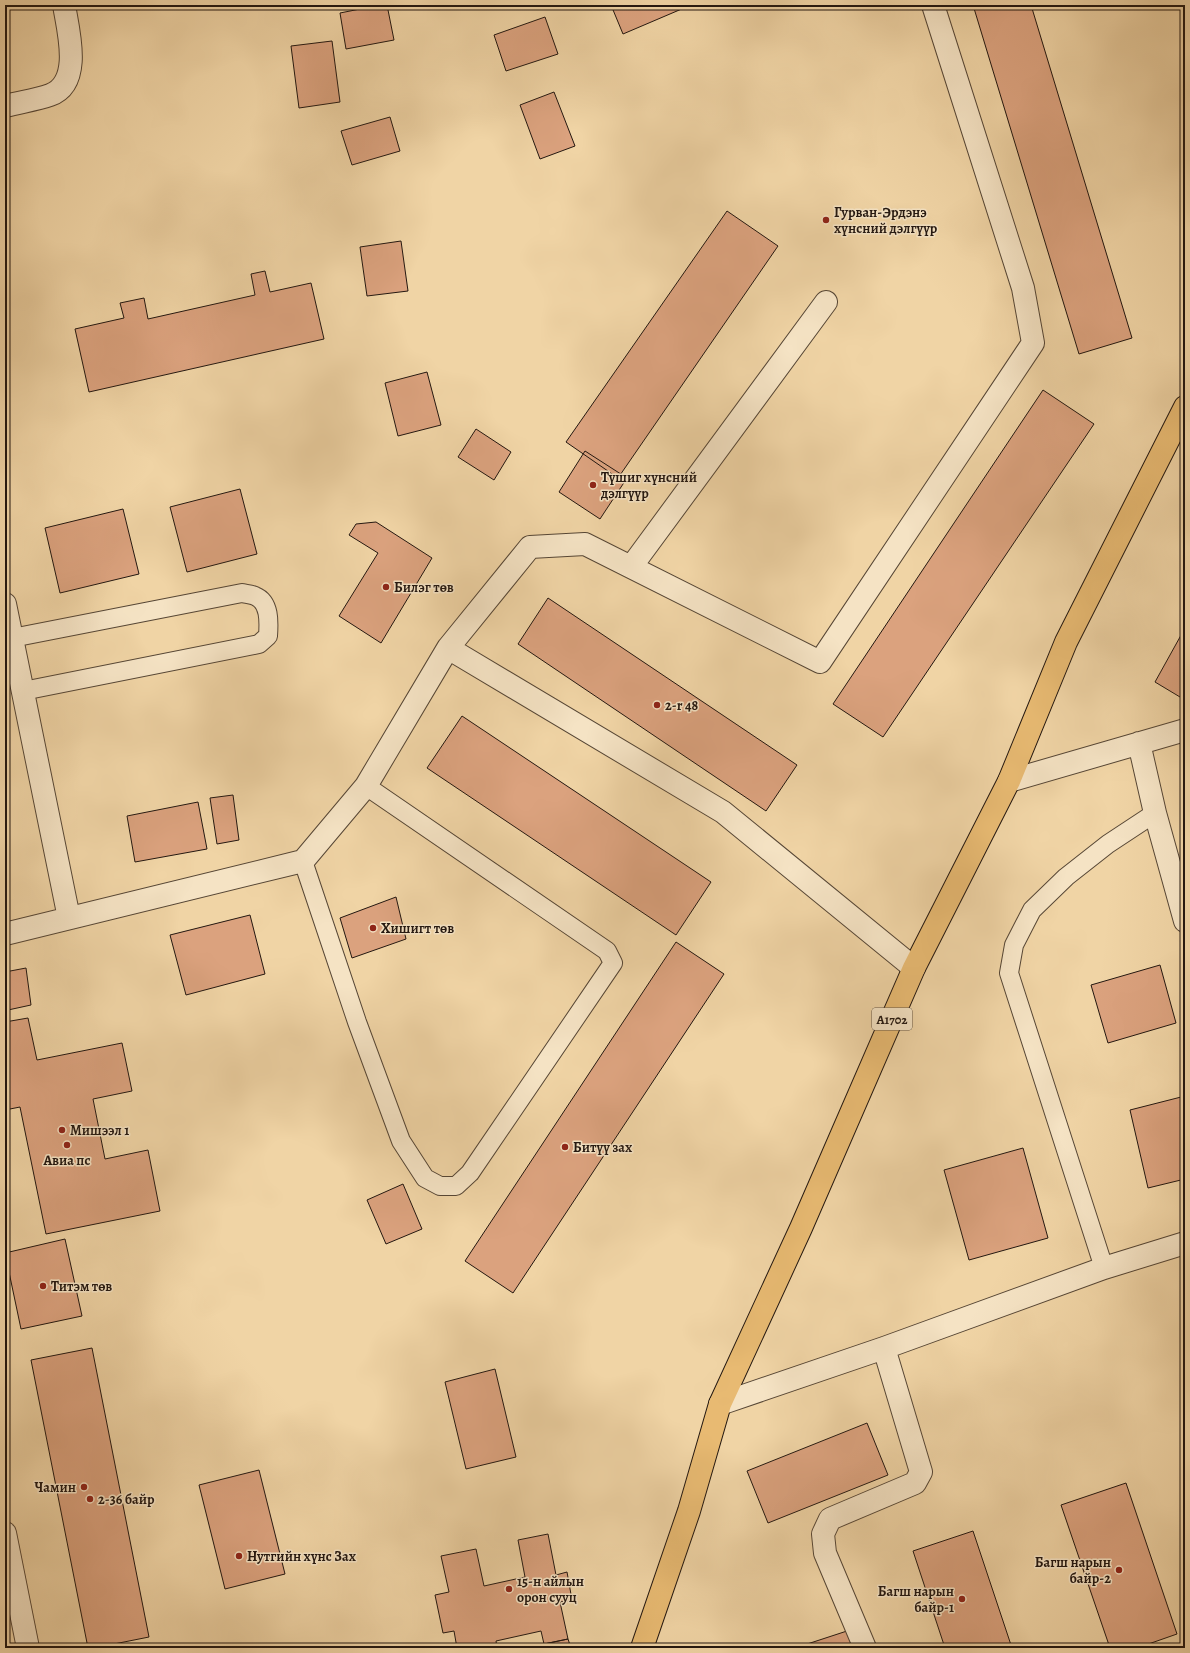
<svg xmlns="http://www.w3.org/2000/svg" width="1190" height="1653" viewBox="0 0 1190 1653" font-family="Alegreya,serif">
  <style>
    .building { fill: #dba27e; stroke: #231710 }
    .lines { fill: none; stroke-linecap: round; stroke-linejoin: round }
    .service-casing { stroke: #564635; stroke-width: 20 }
    .minor-casing { stroke: #564635; stroke-width: 24 }
    .tertiary-casing { stroke: #564635; stroke-width: 24 }
    .trunk-casing { stroke: #231710; stroke-width: 24 }
    .service { stroke: #f5e3c4; stroke-width: 18 }
    .minor { stroke: #f5e3c4; stroke-width: 22 }
    .tertiary { stroke: #f5e3c4; stroke-width: 22 }
    .trunk { stroke: #e8ba72; stroke-width: 22 }
    .poi-dot { fill: #8f2418; stroke: #f5e3c4; stroke-width: 1.5 }
    .labels { text-anchor: middle; dominant-baseline: central; stroke-width: 3; stroke-linejoin: round; paint-order: stroke }
    .shield { fill: #f5e3c4; stroke: #625446; stroke-width: 1 }
    .shield-label { font-size: 13px; font-weight: bold; fill: #231710 }
    .poi-label { font-size: 14px; font-weight: bold; fill: #231710; stroke: #f5e3c4; text-anchor: start }
  </style>
  <rect width="100%" height="100%" fill="#f0d4a5"/>
  <filter id="stains"><feTurbulence type="fractalNoise" baseFrequency=".005" numOctaves="4"/><feColorMatrix values="0 0 0 0 .2 0 0 0 0 .09 0 0 0 0 .02 0 0 0 .5 -.17"/></filter>
  <radialGradient id="worn" r=".72"><stop offset=".6" stop-color="#630" stop-opacity="0"/><stop offset="1" stop-color="#630" stop-opacity=".3"/></radialGradient>
  <path class="building" d="M380,5H387L394,40L346,49L340,13Z
    M611,5H691L623,34Z
    M973,5H1031L1132,338L1079,354Z
    M545,17L558,54L506,71L494,35Z
    M332,41L340,102L299,108L291,46Z
    M554,92L575,146L540,159L520,105Z
    M390,117L400,151L352,165L341,131Z
    M727,211L778,246L618,478L566,442Z
    M401,241L408,291L367,296L360,247Z
    M265,271L270,292L311,283L324,339L89,392L75,329L124,318L120,303L144,298L148,319L255,295L251,274Z
    M427,372L441,425L398,436L385,383Z
    M1043,390L1094,424L883,737L833,704Z
    M476,429L511,452L494,480L458,457Z
    M585,451L627,478L600,519L559,492Z
    M240,489L257,554L187,572L170,507Z
    M123,509L139,574L60,593L45,528Z
    M376,522L432,558L381,643L339,616L378,553L349,535L356,524Z
    M548,598L797,765L766,811L518,644Z
    M1185,628V700L1155,682Z
    M462,716L711,882L676,935L427,768Z
    M233,795L239,840L217,844L210,798Z
    M198,802L207,849L135,862L127,816Z
    M396,897L406,939L352,958L340,918Z
    M250,915L265,974L186,995L170,935Z
    M676,942L724,974L513,1293L465,1261Z
    M1160,965L1176,1023L1108,1043L1091,985Z
    M26,968L31,1005L8,1010L5,998V972Z
    M28,1018L37,1060L122,1043L132,1091L93,1099L105,1159L148,1150L160,1211L46,1234L20,1107L5,1110V1022Z
    M1185,1096V1179L1148,1188L1130,1110Z
    M1023,1148L1048,1238L969,1260L944,1170Z
    M403,1184L422,1229L386,1244L367,1200Z
    M65,1239L82,1316L21,1329L5,1253Z
    M92,1348L149,1637L94,1648H88L31,1360Z
    M495,1369L516,1457L466,1469L445,1382Z
    M867,1423L888,1475L768,1523L747,1471Z
    M259,1470L285,1574L225,1589L199,1485Z
    M1126,1483L1177,1634L1137,1648H1110L1061,1505Z
    M973,1531L1012,1648H945L913,1551Z
    M548,1534L556,1575L567,1572L572,1600L560,1602L568,1639L544,1644L541,1631L496,1641L497,1648H457L454,1631L443,1633L435,1595L449,1592L441,1556L476,1549L484,1586L525,1577L518,1540Z
    M850,1630L856,1648H795Z
    M568,1639L571,1648H533L544,1644Z"/>
  <g class="lines">
    <g class="service-casing">
      <path id="service" d="M12,638L242,593C246,594 251,594 255,596C270,602 269,622 268,636L259,644L23,691
        M303,861L357,1022L401,1141L425,1178L440,1186H456L470,1173L613,963L607,951L366,786
        M1104,1268L1009,973L1014,945L1032,910L1066,877L1108,844L1155,813"/>
    </g>
    <g class="minor-casing">
      <path id="minor" d="M5,106C20,102 36,100 50,95C83,83 68,30 64,5
        M631,567L826,302
        M5,604L69,918
        M448,648L530,547L585,544L820,662L1033,343L1023,288L933,5
        M1139,743L1155,813L1185,921
        M1009,781L1185,730
        M5,934L303,861L366,786L448,648L723,812L914,968
        M720,1404L884,1348L1104,1268L1185,1243
        M865,1648L825,1553L823,1534L830,1519L915,1483L921,1472L884,1348"/>
    </g>
    <g class="tertiary-casing">
      <path id="tertiary" d="M5,1533L28,1648"/>
    </g>
    <g class="trunk-casing">
      <path id="trunk" d="M642,1648L689,1511L720,1404L801,1228L914,968L1009,781L1066,642L1185,407"/>
    </g>
    <use href="#service" class="service"/>
    <use href="#minor" class="minor"/>
    <use href="#tertiary" class="tertiary"/>
    <use href="#trunk" class="trunk"/>
  </g>
  <g class="poi-dot">
    <circle cx="826" cy="220" r="4"/>
    <circle cx="593" cy="485" r="4"/>
    <circle cx="386" cy="587" r="4"/>
    <circle cx="657" cy="705" r="4"/>
    <circle cx="373" cy="928" r="4"/>
    <circle cx="62" cy="1130" r="4"/>
    <circle cx="67" cy="1145" r="4"/>
    <circle cx="565" cy="1147" r="4"/>
    <circle cx="43" cy="1286" r="4"/>
    <circle cx="84" cy="1487" r="4"/>
    <circle cx="90" cy="1499" r="4"/>
    <circle cx="239" cy="1556" r="4"/>
    <circle cx="1119" cy="1570" r="4"/>
    <circle cx="509" cy="1589" r="4"/>
    <circle cx="962" cy="1599" r="4"/>
  </g>
  <g class="labels">
    <rect class="shield" x="872" y="1008" width="40" height="22" rx="3"/>
    <g class="shield-label">
      <text x="892" y="1019">A1702</text>
    </g>
    <g class="poi-label">
      <text x="834" y="212">Гурван-Эрдэнэ<tspan x="834" dy="16">хүнсний дэлгүүр</tspan></text>
      <text x="601" y="477">Түшиг хүнсний<tspan x="601" dy="16">дэлгүүр</tspan></text>
      <text x="394" y="587">Билэг төв</text>
      <text x="665" y="705">2-r 48</text>
      <text x="381" y="928">Хишигт төв</text>
      <text x="70" y="1130">Мишээл 1</text>
      <text x="573" y="1147">Битүү зах</text>
      <text x="67" y="1160" text-anchor="middle">Авиа пс</text>
      <text x="51" y="1286">Титэм төв</text>
      <text x="76" y="1487" text-anchor="end">Чамин</text>
      <text x="98" y="1499">2-36 байр</text>
      <text x="247" y="1556">Нутгийн хүнс Зах</text>
      <text x="1111" y="1562" text-anchor="end">Багш нарын<tspan x="1111" dy="16">байр-2</tspan></text>
      <text x="517" y="1581">15-н айлын<tspan x="517" dy="16">орон сууц</tspan></text>
      <text x="954" y="1591" text-anchor="end">Багш нарын<tspan x="954" dy="16">байр-1</tspan></text>
    </g>
  </g>
  <rect width="1190" height="1653" fill="none" stroke="#f0d4a5" stroke-width="20"/>
  <rect x="6" y="6" width="1178" height="1641" fill="none" stroke="#231710" stroke-width="2"/>
  <rect x="10" y="10" width="1170" height="1633" fill="none" stroke="#231710"/>
  <rect width="100%" height="100%" filter="url(#stains)"/>
  <rect width="100%" height="100%" fill="url(#worn)"/>
</svg>
